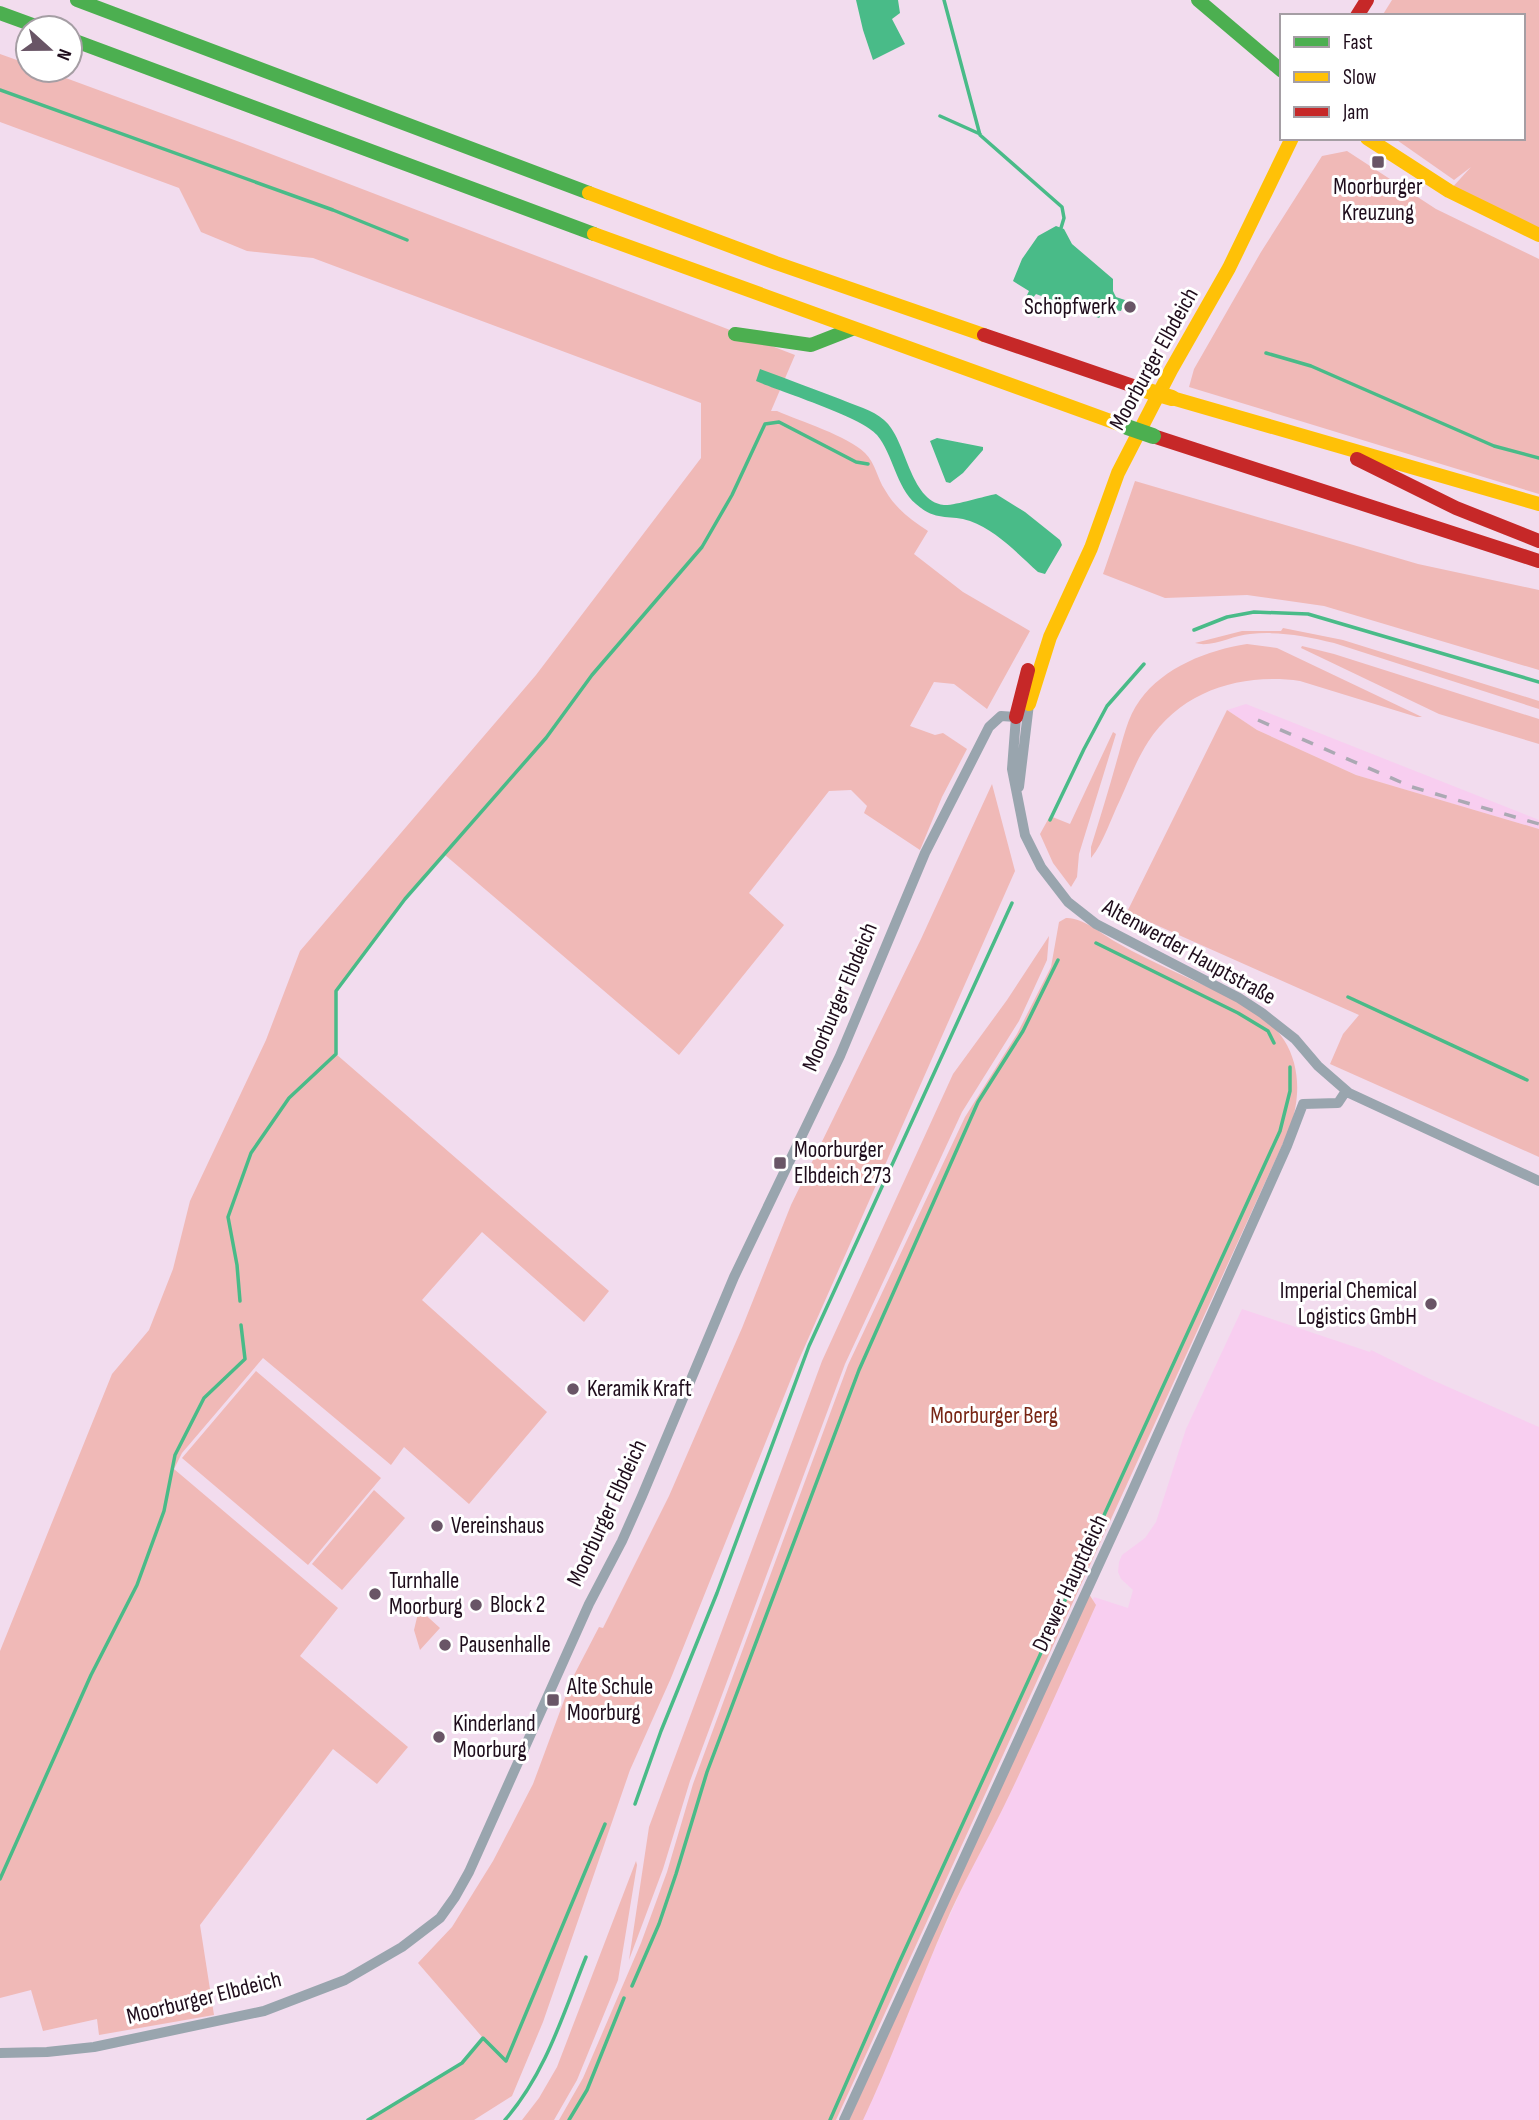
<svg xmlns="http://www.w3.org/2000/svg" width="1539" height="2120" viewBox="0 0 1539 2120" font-family="'Sofia Sans Condensed',sans-serif">
  <style>
    .built { fill: #f8cef0 }
    .green { fill: #f0b9b7 }
    .water { fill: #49bb88 }
    .lines { fill: none; stroke-linecap: round; stroke-linejoin: round }
    .stream { stroke: #49bb88; stroke-width: 3.5 }
    .street { stroke: #99a5ae; stroke-width: 10 }
    .fast { stroke: #4caf50; stroke-width: 14 }
    .slow { stroke: #ffc107; stroke-width: 14 }
    .jam { stroke: #c62828; stroke-width: 14 }
    .rail { stroke: #aba9b3; stroke-width: 3.5; stroke-dasharray: 12 12; stroke-linecap: butt }
    .fast-bridge { stroke: #4caf50; stroke-width: 16 }
    .slow-bridge { stroke: #ffc107; stroke-width: 16 }
    .poi-dot { fill: #695566; stroke: #fff; stroke-width: 2.5 }
    .labels { text-anchor: middle; dominant-baseline: central; stroke-width: 6; stroke-linejoin: round; paint-order: stroke }
    .poi-label { font-size: 23px; fill: #1f0d1c; stroke: #fff; text-anchor: start }
    .street-label { font-size: 23px; fill: #1f0d1c; stroke: #fff }
    .park-label { font-size: 23px; fill: #782615; stroke: #fff }
  </style>
  <rect width="100%" height="100%" fill="#f2dcee"/>
  <path class="built" d="M1246,704L1539,820V829L1356,775L1257,730L1227,710Z
    M1242,1309L1370,1352L1371,1350L1430,1379L1539,1427V2120H857L1094,1597L1128,1608L1133,1590L1121,1579L1118,1572L1119,1562L1122,1555L1145,1538L1156,1522L1186,1429Z"/>
  <path class="green" d="M1392,0H1539V235L1449,191L1471,167L1454,180L1394,138H1523V16H1382Z
    M0,54L28,64V70H44L237,141L795,355L771,411H777C800,421 848,436 865,453C876,464 877,478 885,490C896,509 910,519 928,531L914,554L963,592L1030,631L987,709L954,684L934,682L910,726L935,735L943,733L967,749L942,797L920,850L864,813L867,806L851,790L829,791L749,893L784,925L679,1055L445,855L405,899L337,991L336,1054L609,1291L584,1322L482,1232L422,1300L547,1412L469,1504L404,1447L391,1465L263,1358L182,1453L174,1469L338,1608L300,1656L408,1747L377,1784L333,1749L200,1925L214,2015L99,2035L97,2019L43,2031L31,1990L0,1998V1651L112,1374L149,1330L173,1269L190,1201L266,1040L300,951L536,675L701,458V403L313,258L247,251L201,232L179,188L0,122Z
    M1347,151L1436,209L1539,259V494L1189,387L1194,369L1261,252L1322,156Z
    M1135,481L1418,564L1539,590V670L1324,606L1247,595L1165,598L1103,574Z
    M1283,628L1343,640L1539,701V709L1334,643C1306,636 1279,631 1250,634C1233,635 1212,648 1195,643L1242,631H1281Z
    M1247,644L1277,648L1422,717H1417L1300,681C1242,673 1182,690 1148,742C1137,759 1129,780 1120,800C1111,818 1104,842 1091,858V847C1100,818 1109,789 1117,760C1123,740 1127,717 1140,700C1164,667 1208,650 1247,644Z
    M1302,646L1334,654L1539,719V744L1439,714L1301,648Z
    M1227,710L1257,730L1356,775L1539,829V1157L1330,1064L1343,1034L1359,1015L1127,912Z
    M1113,732L1116,734L1079,854L1077,877L1071,887L1053,863L1040,834L1050,816L1070,824Z
    M992,784L1015,871L797,1364L671,1678L630,1770L543,2022L512,2096L474,2120H368L462,2063L483,2038L418,1963L452,1927L493,1861L533,1784L572,1679L599,1627L603,1628L669,1496L742,1328L791,1205L921,939Z
    M1066,918C1081,917 1101,933 1114,941C1160,968 1212,986 1258,1013C1268,1019 1278,1031 1284,1040C1301,1067 1300,1099 1290,1128L836,2120H559L583,2078L641,1943L667,1872L693,1784L848,1365L965,1117L1017,1034L1051,967L1059,922Z
    M1049,936L1047,960L1019,1021L962,1112L845,1364L690,1781L663,1869L629,1960L649,1827L822,1361L953,1074L1007,1000Z
    M256,1371L381,1478L308,1565L182,1458Z
    M374,1490L405,1518L342,1590L312,1564Z
    M1089,1594L1096,1605C1066,1671 1037,1738 1005,1804C987,1841 967,1876 950,1913C919,1982 895,2052 863,2120H849Z
    M419,1609L440,1628L420,1650L414,1630Z
    M636,1861L637,1865L618,1980L577,2080L554,2120H522L539,2098L557,2067Z"/>
  <path class="water" d="M856,0H898L900,13L892,19L905,44L873,60L863,30Z
    M1056,226L1064,229L1072,244L1113,279V291L1116,297L1125,300L1121,311L1106,309L1099,318L1036,294L1032,299L1026,297L1029,291L1013,281L1022,259L1038,236Z
    M760,369C787,379 814,389 840,399C854,405 873,410 884,420C907,439 909,501 944,505C953,506 985,496 996,494L1025,512L1060,540L1062,545L1045,574L1038,572C1018,554 997,531 970,521C949,514 936,522 916,504C896,487 893,454 877,435C862,417 781,392 756,381Z
    M937,438L983,447V450L963,473L950,483L946,482L930,441Z"/>
  <g class="lines">
    <path class="stream" d="M944,0L980,135L1062,207L1064,218L1061,228
      M0,90L333,210L407,240
      M940,116L980,134
      M1266,353L1311,366L1494,446L1539,458
      M1194,630L1227,617L1254,612L1308,614L1539,682
      M1050,820L1084,749L1107,706L1144,664
      M1096,943L1238,1013L1268,1031L1274,1043
      M1348,997L1527,1080
      M240,1301L237,1265L228,1217L251,1153L289,1098L336,1054V991L405,899L546,738L592,675L702,547L732,495L765,424L779,422L856,462L868,464
      M635,1804L661,1731L717,1593L809,1346L1012,903
      M0,1879L91,1675L137,1585L164,1511L175,1455L204,1398L245,1359L241,1325
      M632,1986L659,1924L676,1874L707,1772L859,1370L978,1102L1023,1031L1058,960
      M368,2120L462,2063L483,2038L506,2061L605,1824
      M505,2120C546,2073 563,2014 586,1957
      M569,2120L587,2090L624,1998
      M830,2120L898,1965L1280,1131L1290,1091V1067"/>
    <path class="street" d="M1016,717L1012,769L1025,835L1041,867L1068,902L1096,924L1239,998L1262,1013L1295,1039L1318,1066L1349,1093L1539,1181
      M1019,787L1029,704
      M0,2053L47,2052L94,2047L264,2011L345,1980L402,1947L440,1918L455,1897L469,1872L589,1604L622,1541L642,1496L734,1277L840,1056L925,853L989,727L1001,716L1016,717
      M844,2120L1122,1514L1287,1146L1303,1104L1338,1103L1346,1091"/>
    <path class="fast" d="M77,0L589,193
      M1198,0L1282,71
      M0,13L41,28
      M70,39L594,234
      M735,334L811,345L852,329"/>
    <path class="slow" d="M1367,138L1449,191L1539,235
      M589,193L776,263L984,335
      M594,234L1127,427
      M1172,398L1539,504
      M1029,704L1050,637L1091,548L1118,473L1171,370L1229,268L1292,138"/>
    <path class="jam" d="M1357,16L1367,0
      M984,335L1145,390
      M1153,436L1539,561
      M1357,459L1456,508L1539,541
      M1016,717L1028,670"/>
    <path class="rail" d="M1258,720L1412,787L1539,824"/>
    <path class="fast-bridge" d="M1127,427L1153,436"/>
    <path class="slow-bridge" d="M1145,390L1172,398"/>
  </g>
  <g class="poi-dot">
    <rect x="1371" y="155" width="14" height="14" rx="3.5"/>
    <circle cx="1130" cy="307" r="7"/>
    <rect x="773" y="1156" width="14" height="14" rx="3.5"/>
    <circle cx="1431" cy="1304" r="7"/>
    <circle cx="573" cy="1389" r="7"/>
    <circle cx="437" cy="1526" r="7"/>
    <circle cx="375" cy="1594" r="7"/>
    <circle cx="476" cy="1605" r="7"/>
    <circle cx="445" cy="1645" r="7"/>
    <rect x="546" y="1693" width="14" height="14" rx="3.5"/>
    <circle cx="439" cy="1737" r="7"/>
  </g>
  <g class="labels">
    <g class="poi-label">
      <text x="1378" y="187" text-anchor="middle">Moorburger<tspan x="1378" dy="26">Kreuzung</tspan></text>
      <text x="1116" y="307" text-anchor="end">Schöpfwerk</text>
      <text x="794" y="1150">Moorburger<tspan x="794" dy="26">Elbdeich 273</tspan></text>
      <text x="1417" y="1291" text-anchor="end">Imperial Chemical<tspan x="1417" dy="26">Logistics GmbH</tspan></text>
      <text x="587" y="1389">Keramik Kraft</text>
      <text x="451" y="1526">Vereinshaus</text>
      <text x="389" y="1581">Turnhalle<tspan x="389" dy="26">Moorburg</tspan></text>
      <text x="490" y="1605">Block 2</text>
      <text x="459" y="1645">Pausenhalle</text>
      <text x="567" y="1687">Alte Schule<tspan x="567" dy="26">Moorburg</tspan></text>
      <text x="453" y="1724">Kinderland<tspan x="453" dy="26">Moorburg</tspan></text>
    </g>
    <g class="street-label">
      <text transform="translate(1154 359) rotate(-61)">Moorburger Elbdeich</text>
      <text transform="translate(1189 952) rotate(29)">Altenwerder Hauptstraße</text>
      <text transform="translate(840 997) rotate(-67)">Moorburger Elbdeich</text>
      <text transform="translate(607 1513) rotate(-65)">Moorburger Elbdeich</text>
      <text transform="translate(1070 1583) rotate(-65)">Drewer Hauptdeich</text>
      <text transform="translate(204 1998) rotate(-14)">Moorburger Elbdeich</text>
    </g>
    <g class="park-label">
      <text x="994" y="1416">Moorburger Berg</text>
    </g>
  </g>
  <rect x="1280" y="14" width="245" height="126" fill="#ffffff" stroke="#a59ea4" stroke-width="2"/>
  <rect x="1294" y="37" width="35" height="10" fill="#4caf50" stroke="#a59ea4" stroke-width="2"/>
  <text x="1343" y="49" font-size="21" fill="#1f0d1c">Fast</text>
  <rect x="1294" y="72" width="35" height="10" fill="#ffc107" stroke="#a59ea4" stroke-width="2"/>
  <text x="1343" y="84" font-size="21" fill="#1f0d1c">Slow</text>
  <rect x="1294" y="107" width="35" height="10" fill="#c62828" stroke="#a59ea4" stroke-width="2"/>
  <text x="1343" y="119" font-size="21" fill="#1f0d1c">Jam</text>
  <g transform="translate(49 49) rotate(111)"><circle r="33" fill="#ffffff" stroke="#a59ea4" stroke-width="2"/>
  <path d="M0-5L12 26L0 18L-12 26Z" fill="#695566"/>
  <text y="-10" font-size="19" font-weight="bold" text-anchor="middle" fill="#1f0d1c">N</text>
  </g>
</svg>
